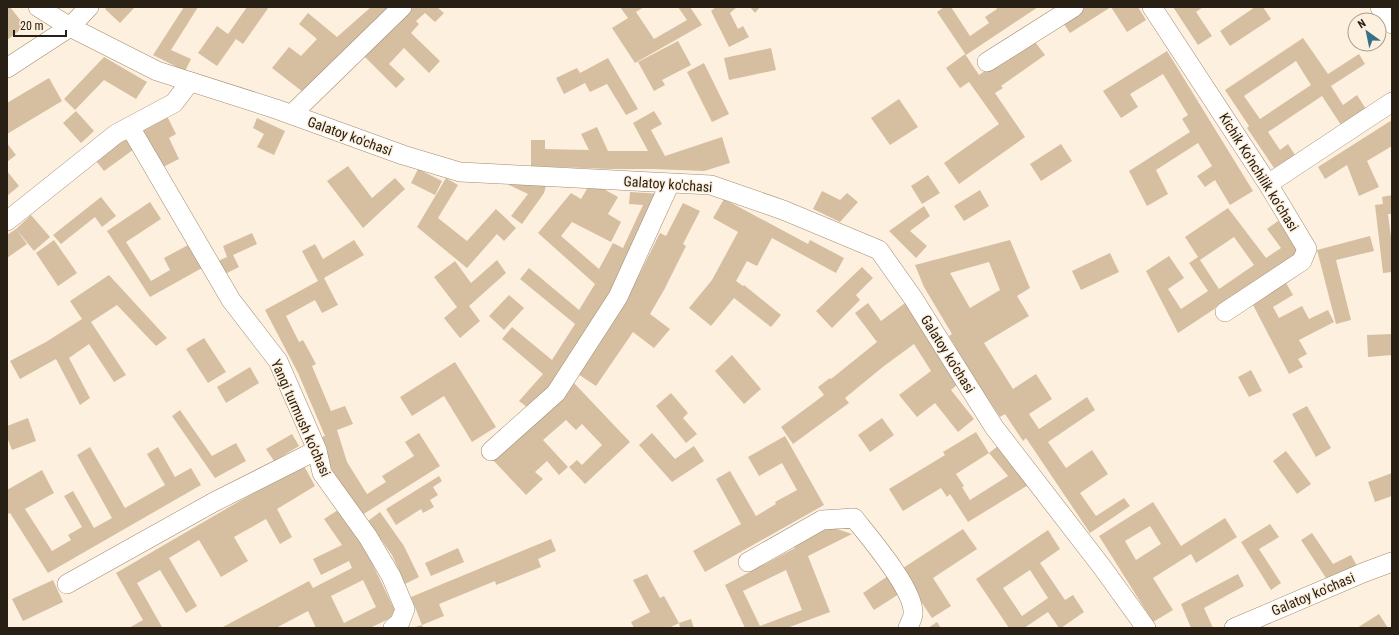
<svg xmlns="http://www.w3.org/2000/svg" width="1399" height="635" viewBox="0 0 1399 635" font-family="'Roboto Condensed',sans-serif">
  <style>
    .building { fill: #d6bfa1; fill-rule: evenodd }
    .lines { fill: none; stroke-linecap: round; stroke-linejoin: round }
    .minor-casing { stroke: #a18b6f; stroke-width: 20 }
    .minor { stroke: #fff; stroke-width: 19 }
    .labels { text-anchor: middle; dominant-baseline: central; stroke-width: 3; stroke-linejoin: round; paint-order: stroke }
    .street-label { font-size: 14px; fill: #292015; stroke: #fef0de }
  </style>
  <rect width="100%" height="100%" fill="#fef0de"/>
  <path class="building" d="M7,7H10L25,26L7,40Z
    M107,7H135L120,23L105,9Z
    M184,7H198L171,50L191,59L185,71L153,55Z
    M247,7H269L243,44L236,39L217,66L198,53L217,26L228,34Z
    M371,7H394L303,92L272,68L289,47L301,56L317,39L299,24L308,13L337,37Z
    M411,7H437L444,13L435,22L425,13L416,21L419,24L411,33L440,61L429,73L404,48L389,64L405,79L396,88L364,56Z
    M620,7H644L636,12L654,39L687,20L678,7H690L702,25L635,63L612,28L628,18Z
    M716,7H737L730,13L738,29L743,26L749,37L729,47L711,11Z
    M750,7H760L755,13Z
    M944,7H951L970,36L989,23L985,17L997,9L996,7H1038L966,55L937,12Z
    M1082,7H1111L1070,33L1061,20Z
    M1111,7H1138L1146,20L1127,32Z
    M1173,7H1203L1196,12L1212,36L1198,45Z
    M1255,7H1263L1271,19L1230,46L1220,31Z
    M1032,38L1045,55L1001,86L1003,88L995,93L1025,137L959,184L944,163L999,124L969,82L960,88L946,68L965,54L979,75Z
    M1303,38L1328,74L1359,54L1365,64L1331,86L1343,105L1357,95L1366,109L1341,125L1322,96L1268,132L1280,150L1288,144L1295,155L1274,168L1247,128L1249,126L1225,90ZM1296,61L1311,85L1260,119L1244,96Z
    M678,41L691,65L662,80L665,85L654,91L638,62Z
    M771,48L776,70L729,80L724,58Z
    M1167,51L1253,191L1230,205L1215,180L1205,187L1197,176L1212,166L1198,143L1156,170L1168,194L1147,206L1129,171L1190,132L1182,119L1188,115L1163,74L1130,94L1138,107L1121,118L1103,91Z
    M104,57L147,82L136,99L104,80L75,110L64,99Z
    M608,58L638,109L626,115L607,84L590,92L585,83L564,94L556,78L577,68L580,73Z
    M704,63L729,114L712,122L687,72Z
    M49,78L62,101L7,134V103Z
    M899,99L918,127L890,145L871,118Z
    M76,111L94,131L81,143L63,123Z
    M654,111L662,124L651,130L665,156L722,137L730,163L704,171L654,169H609L531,166V140H545V149L589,150L581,134L597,127L608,151H648L633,123Z
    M167,116L176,134L169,138L179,159L161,168L142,128Z
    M257,118L285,131L274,155L257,147L264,134L253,128Z
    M1392,120V146L1367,161L1379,187L1359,196L1347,165L1325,179L1318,167Z
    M126,133L137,147L104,171L93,157Z
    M7,143L16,155L7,162Z
    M1061,144L1072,161L1041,181L1030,164Z
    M348,166L372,198L395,178L405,189L363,228L327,181Z
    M418,169L442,181L435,195L411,183Z
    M7,171L19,186L7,196Z
    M928,175L940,193L922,204L911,186Z
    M446,178L458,185L438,218L467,241L496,209L516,228L504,241L497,234L467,268L417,227Z
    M513,178L547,182L544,193L522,224L511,216L528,194L509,185Z
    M591,182L618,197L608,214L621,222L611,242L572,222L561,236L599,269L613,243L623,248L643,205L629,204L630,192L663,194L635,255L556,383L532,411L519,401L543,374L502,339L512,327L552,360L575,324L520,279L529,268L579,310L595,284L538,233L571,193L581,199Z
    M980,190L989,206L964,221L954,206Z
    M822,191L840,200L847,193L858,202L840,222L813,209Z
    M1392,195V214H1388L1392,245V272L1383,273L1375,205L1383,204L1382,197Z
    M101,197L116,216L102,227L95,217L61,244L53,235Z
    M724,199L808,244L810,240L844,258L836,273L772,238L757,266L747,261L736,281L743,286L744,285L781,315L771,327L734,298L711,326L689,308L712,280L738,232L713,218Z
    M150,202L161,219L126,242L151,281L170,270L164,258L190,244L202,268L150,297L107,231Z
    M683,203L700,211L683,244L686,246L664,290L650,314L670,329L654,348L633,332L596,386L575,372L638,277L660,233L666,236Z
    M924,206L930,216L910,231L927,246L916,258L889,231Z
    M1228,208L1266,258L1281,248L1267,229L1278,221L1301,252L1178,333L1146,271L1169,256L1184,278L1168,289L1181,309L1208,291L1189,263L1198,257L1185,237ZM1234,237L1254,265L1219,289L1200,260Z
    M31,215L50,237L34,251L16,229Z
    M16,229L27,244L7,258V235Z
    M252,233L257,244L233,255L239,267L225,274L218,261L227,257L223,246Z
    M1370,236L1374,251L1336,260L1351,320L1336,324L1317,250Z
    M54,240L77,273L58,286L36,253Z
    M354,240L364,255L324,278L338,305L322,313L315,300L286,316L299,342L303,340L316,364L312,366L331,411L345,406L353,424L337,430L347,462L367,494L386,482L382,476L414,456L405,442L419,433L440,466L362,515L332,471L322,437L325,436L298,373L265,310L318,281L302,251L315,244L323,259Z
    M1010,240L1030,288L1017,296L1029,316L984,343L1013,389L1036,374L1052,399L1029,414L1039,429L1087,397L1095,410L1048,442L1066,468L1092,450L1108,474L1080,493L1096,516L1124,498L1130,506L1090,533L1026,438L1023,441L1005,414L1000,417L971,374L949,336L952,334L924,287L915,265ZM989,262L1000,290L970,308L950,273Z
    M1110,253L1119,272L1081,290L1072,271Z
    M497,260L506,273L469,306L480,321L460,338L444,318L457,307L434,277L455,261L471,283Z
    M862,267L873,278L856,295L860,300L832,328L816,311Z
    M109,275L167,338L156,346L117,305L91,322L126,375L114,382L89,344L69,358L90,398L80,405L56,359L20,379L10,361L46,342L82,319L70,301Z
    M1285,281L1293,295L1273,307L1279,318L1302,306L1309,319L1328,310L1334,322L1299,340L1307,354L1298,359L1303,367L1289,374L1252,303Z
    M509,295L524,308L504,330L489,316Z
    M868,303L881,321L905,303L959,383L951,390L974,419L958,432L935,403L917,417L899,395L931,371L914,344L884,366L845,398L849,403L793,444L781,427L824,395L818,387L830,378L831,379L877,342L855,313Z
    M1392,334V355L1368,357L1367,335Z
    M204,338L226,372L208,383L186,349Z
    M732,355L761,389L744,404L715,371Z
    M455,362L496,427L472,442L444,396L412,416L400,397Z
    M250,367L259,383L226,403L217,387Z
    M1251,370L1262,391L1249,397L1238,377Z
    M573,382L630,442L585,484L569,467L577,460L582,465L602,445L582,424L576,430L566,420L543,440L568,467L559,475L547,461L535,472L543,479L526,495L492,459Z
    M671,393L688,413L683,418L697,434L686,443L656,406Z
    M1307,406L1331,448L1316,457L1292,414Z
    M180,410L212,456L236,443L246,461L215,478L172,416Z
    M28,418L36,441L12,450L7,437V426Z
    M882,418L894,435L870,452L858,435Z
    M976,432L989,453L998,446L1030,484L968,522L950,494L947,497L941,488L903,511L889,489L945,455L943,452ZM989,453L1008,476L970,500L962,487L964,486L956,474Z
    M652,433L675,459L694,446L704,461L672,482L639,445Z
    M292,434L299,446L274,461L266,449Z
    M785,436L824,505L705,572L693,551L741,524L716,479L730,471L756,516L776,504L775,502L797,490L782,463L759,476L748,457Z
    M90,447L125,508L165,485L147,454L158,447L175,477L191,468L201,485L48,573L10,513L7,514V490L42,470L54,493L25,509L52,551L71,540L68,535L82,527L64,496L73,491L94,528L112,518L77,455Z
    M1286,451L1311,484L1297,494L1273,461Z
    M303,464L315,486L277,509L292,537L280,544L266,519L234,537L248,561L221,577L199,540L169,558L197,606L186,613L160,570L137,583L162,627L160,628H129L143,620L116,573Z
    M1392,473V496L1375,502L1368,482Z
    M439,476L442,481L433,487L438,495L430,500L434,507L423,513L421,509L396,525L386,509Z
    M1153,502L1181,546L1225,518L1237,537L1196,563L1191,554L1153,578L1173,610L1153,622L1099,536ZM1150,526L1161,544L1136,560L1125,541Z
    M338,510L359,536L397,615L370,628H316L308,611L276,628H221L309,581L313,588L352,568L349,561L321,575L313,559L342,545L324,519ZM363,580L376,607L344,623L331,596Z
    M380,512L404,546L419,577L405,584L392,555L368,521Z
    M1270,524L1279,537L1259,549L1281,583L1271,590L1241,542Z
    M831,527L852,534L808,556L830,612L787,628H745L725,585L795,548L793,545ZM786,570L802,610L760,626L743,591Z
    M963,529L977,549L933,578L951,606L932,618L900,570Z
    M1048,530L1060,549L1040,563L1065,600L1073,595L1084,612L1061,628H1059L1048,612L1024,628H1009L976,579ZM1030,570L1048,598L1022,616L1003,588Z
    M1312,533L1333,564L1351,555L1357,566L1328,581L1301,540Z
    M551,539L556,551L538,559L541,567L496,585L495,581L439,604L444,616L422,625L423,628H411L422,625L411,597Z
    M458,548L464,562L431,576L425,563Z
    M647,574L660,598L664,596L679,623L669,628H634L631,622L650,612L633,580Z
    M1238,574L1244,586L1204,608L1213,628H1191L1181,604Z
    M888,576L899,594L874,610L863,593Z
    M53,580L63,602L23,621L12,599Z
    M1379,614L1388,628H1357Z
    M691,619L694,628H680L679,623Z
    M937,622L941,628H928Z"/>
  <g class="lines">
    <g class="minor-casing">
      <path id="minor" d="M38,7L70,27L157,71L276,109L403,155L460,172L711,185L783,210L879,250L913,298L994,427L1102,567L1146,628
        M1152,7L1268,184L1307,249L1302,261L1225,312
        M1380,7L1392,24
        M987,62L1074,7
        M7,68L70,27L89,7
        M292,114L402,7
        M130,127L231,300L278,361L317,450L322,473L368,537L391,576L405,609L400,622L393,628
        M1268,184L1392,102
        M7,221L116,134L174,103L190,82
        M491,451L556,393L618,297L670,183
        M748,562L822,520L854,518C869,537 915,590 913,614C913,618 909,624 908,628
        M67,584L214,502L317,450
        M1234,628L1365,572L1392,562"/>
    </g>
    <use href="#minor" class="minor"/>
  </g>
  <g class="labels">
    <g class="street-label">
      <text transform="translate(350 136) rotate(20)">Galatoy ko'chasi</text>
      <text transform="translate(1259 172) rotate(58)">Kichik Ko‘nchilik ko‘chasi</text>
      <text transform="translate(668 184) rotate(4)">Galatoy ko'chasi</text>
      <text transform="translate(948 354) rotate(58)">Galatoy ko'chasi</text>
      <text transform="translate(301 418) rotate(66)">Yangi turmush ko'chasi</text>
      <text transform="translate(1313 594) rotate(-23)">Galatoy ko'chasi</text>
    </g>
  </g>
  <rect width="1399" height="635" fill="none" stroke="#292015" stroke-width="16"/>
  <g transform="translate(1367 32) rotate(327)"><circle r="19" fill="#fef0de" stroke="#a99d8e"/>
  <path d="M0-3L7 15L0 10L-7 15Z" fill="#357289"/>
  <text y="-6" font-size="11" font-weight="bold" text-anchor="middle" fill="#292015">N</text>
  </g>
  <path d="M14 30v6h52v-6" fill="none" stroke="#292015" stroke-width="2"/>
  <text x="20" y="30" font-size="12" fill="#292015" stroke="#fef0de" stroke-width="3" paint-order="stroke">20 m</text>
</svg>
